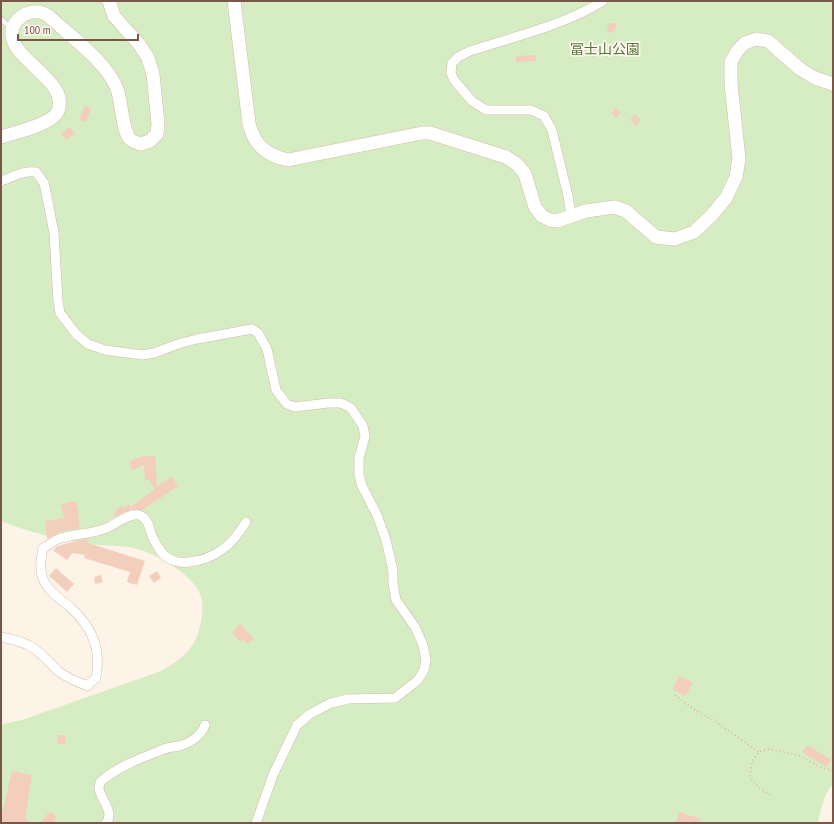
<svg xmlns="http://www.w3.org/2000/svg" width="834" height="824" viewBox="0 0 834 824" font-family="'PT Sans Narrow','Noto Sans JP',sans-serif">
  <style>
    .green { fill: #d6ecc3 }
    .building { fill: #f4cebc }
    .lines { fill: none; stroke-linecap: round; stroke-linejoin: round }
    .lane-casing { stroke: #d2bbad; stroke-width: 6 }
    .street-casing { stroke: #d2bbad; stroke-width: 10 }
    .secondary-casing { stroke: #d5bbab; stroke-width: 14 }
    .path { stroke: #dab19e; stroke-width: 1.5; stroke-dasharray: 1 3; stroke-linecap: butt }
    .lane { stroke: #fff; stroke-width: 4.5 }
    .street { stroke: #fff; stroke-width: 9 }
    .secondary { stroke: #fff; stroke-width: 13 }
    .labels { text-anchor: middle; dominant-baseline: central; stroke-width: 3.5; stroke-linejoin: round; paint-order: stroke }
    .park-label { font-size: 14px; fill: #52793d; stroke: #fff7ed }
  </style>
  <rect width="100%" height="100%" fill="#fdf3e6"/>
  <path class="green" d="M1,1H833V784C823,796 821,808 818,823H1V725L22,720L161,671C187,656 198,646 202,615C203,607 203,600 199,592C190,572 150,550 129,547C116,545 103,546 90,544C60,540 29,532 1,521Z"/>
  <path class="building" d="M610,23H617L615,30L611,33L608,32L607,29L608,25Z
    M536,55V61L516,62V56Z
    M85,106L91,108L86,122L79,120Z
    M616,108L621,112L616,118L611,113Z
    M635,114L641,120L636,126L630,120Z
    M70,127L75,134L66,140L61,133Z
    M143,456H155L157,486L172,477L178,486L142,510H130L115,516L113,514L117,511L116,510L122,505L123,508L129,504L131,507L155,489L149,480H145L144,465L132,470L129,462Z
    M76,501L79,514L78,515L80,528L60,532L47,539L45,521L64,518L61,504Z
    M86,539L89,541L88,543L145,561L137,585L127,582L130,572L84,558L85,555L72,553L67,560L54,551L56,547L64,544Z
    M56,568L74,584L67,592L49,576Z
    M157,571L161,578L154,583L149,576Z
    M101,575L103,582L95,584L94,577Z
    M240,624L254,639L248,644L243,639L240,642L232,633Z
    M680,676L693,683L685,696L672,689Z
    M57,735H65L66,744H58Z
    M808,745L820,753L831,759L827,767L814,760L802,752Z
    M12,771L32,775L25,818L32,823H1V815L2,814Z
    M50,811L57,817L53,823H40Z
    M679,812L685,813V815L700,818L699,823L683,822V823H676Z"/>
  <g class="lines">
    <g class="lane-casing">
      <path id="lane" d="M1,19L12,29"/>
    </g>
    <g class="street-casing">
      <path id="street" d="M1,181C13,177 23,170 36,172L44,183L48,202L54,233L58,301L60,313L76,334L88,344L105,350L142,355L154,353L178,344L197,339L252,329L258,333L267,349L276,390L287,404L295,407L328,403H341L351,408L363,426L365,436L359,458V475L362,486L377,515L386,540L393,571V584L396,600L415,627L423,645L426,660L424,670L418,680L395,698L348,699L331,703L310,714L297,725L273,775L256,823
        M571,215L568,196L552,130L544,116L531,110H486L472,101L454,80L451,73L452,63L458,57L470,51C513,37 565,25 603,1
        M1,637C11,639 21,641 30,646C42,653 49,662 58,671C67,678 77,682 88,686L90,683L96,678C101,648 93,628 70,607C60,599 48,591 43,579C39,568 41,559 43,548C47,546 52,543 56,540C72,533 93,535 109,527C117,523 129,513 139,515C150,518 149,532 154,540C156,544 159,549 162,553C170,561 178,564 189,562C216,559 232,545 246,522
        M106,823C115,812 101,800 99,789C99,786 100,784 100,782C116,767 144,757 164,749C169,747 174,747 179,746C190,743 201,736 205,725"/>
    </g>
    <g class="secondary-casing">
      <path id="secondary" d="M234,1L249,124C255,146 266,155 288,160L422,133H430L506,157L517,164L525,174L535,207L542,216L550,220L557,221L586,211L614,207L626,211L656,237L675,239L694,232L711,216L726,198L736,177L739,159L731,84V62L737,51L745,43L756,39L768,41L800,69L815,78L833,84
        M1,137C16,132 52,125 58,111C69,81 16,63 12,36C10,20 29,8 43,13C47,14 50,17 53,20C74,39 107,63 117,89C122,102 122,131 130,139C133,142 138,143 141,144L150,141L157,134L158,124L153,74L148,58L139,44L114,16L109,1"/>
    </g>
    <path class="path" d="M675,695L692,708L716,722L759,752
      M770,795L758,787L750,777L752,761L759,752L769,749L798,755L822,768L833,770"/>
    <use href="#lane" class="lane"/>
    <use href="#street" class="street"/>
    <use href="#secondary" class="secondary"/>
  </g>
  <g class="labels">
    <g class="park-label">
      <text x="605" y="49">冨士山公園</text>
    </g>
  </g>
  <rect width="834" height="824" fill="none" stroke="#785649" stroke-width="4"/>
  <path d="M18 34v6h120v-6" fill="none" stroke="#785649" stroke-width="2"/>
  <text x="24" y="34" font-size="12" fill="#785649" stroke="#fff7ed" stroke-width="3" paint-order="stroke">100 m</text>
</svg>
